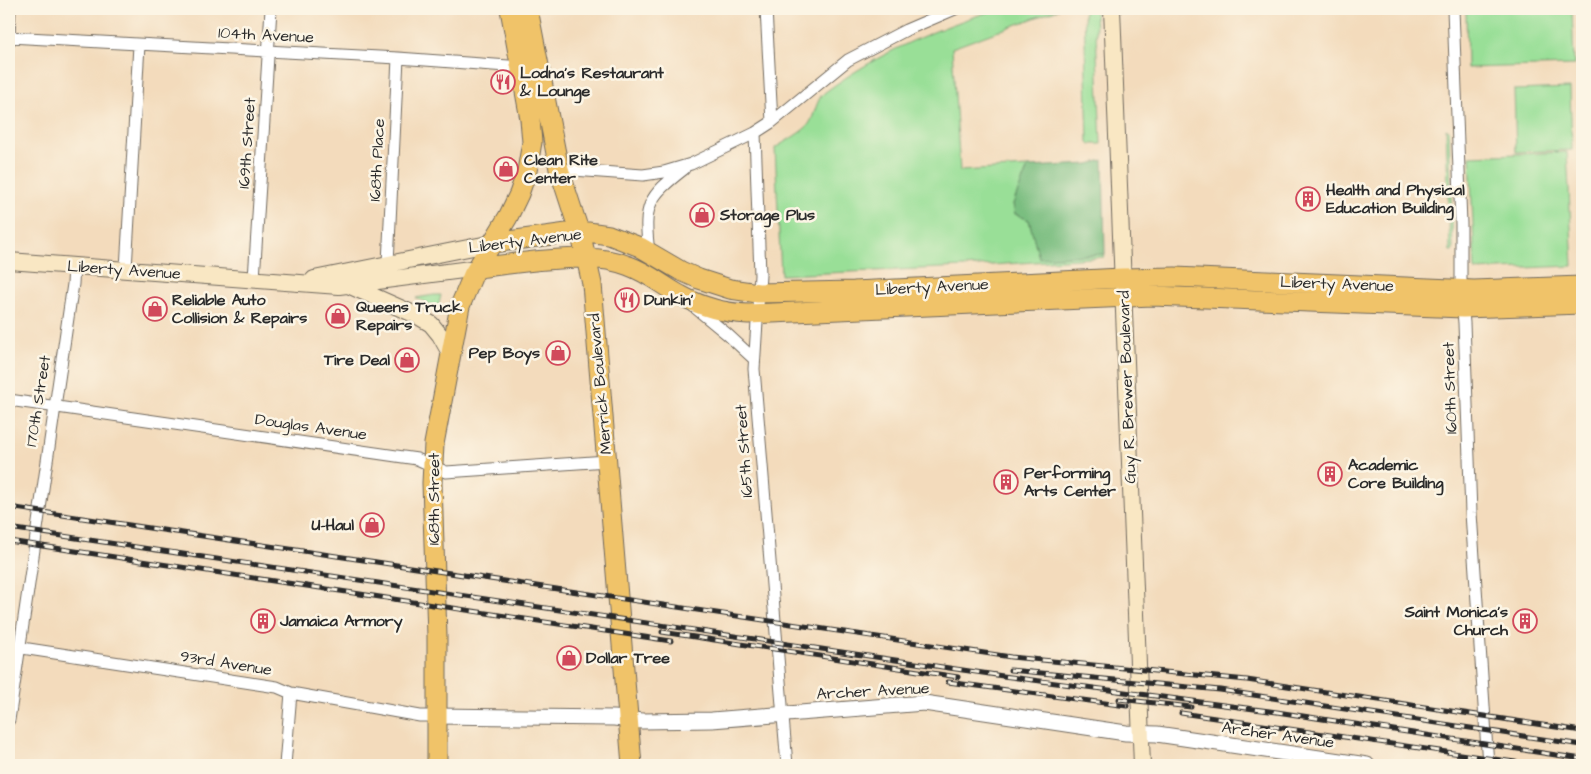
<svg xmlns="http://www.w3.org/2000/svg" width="1591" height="774" viewBox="0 0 1591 774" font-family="'Architects Daughter',sans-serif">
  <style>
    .green { fill: #99df97; stroke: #628561 }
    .forest { fill: #7abe80; stroke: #527456 }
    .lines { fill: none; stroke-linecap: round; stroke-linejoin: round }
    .minor-casing { stroke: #71695e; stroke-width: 13 }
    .tertiary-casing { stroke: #71695e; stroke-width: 17 }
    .secondary-casing { stroke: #71695e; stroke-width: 18 }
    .primary-casing { stroke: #71695e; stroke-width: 21 }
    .minor { stroke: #fff; stroke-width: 11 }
    .tertiary { stroke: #fff; stroke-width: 15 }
    .secondary { stroke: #f9e7c3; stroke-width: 16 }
    .primary { stroke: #f0c369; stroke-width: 19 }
    .rail-casing { stroke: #2b2b2b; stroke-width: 5 }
    .rail { stroke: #fcf5e5; stroke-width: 3; stroke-dasharray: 9; stroke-linecap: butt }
    .labels { text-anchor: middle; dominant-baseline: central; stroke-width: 5; stroke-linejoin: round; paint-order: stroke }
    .street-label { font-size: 16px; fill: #2b2b2b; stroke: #fcf5e5 }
    .poi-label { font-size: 16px; font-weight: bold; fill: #2b2b2b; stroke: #fcf5e5; text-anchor: start }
  </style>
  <rect width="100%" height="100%" fill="#fcf5e5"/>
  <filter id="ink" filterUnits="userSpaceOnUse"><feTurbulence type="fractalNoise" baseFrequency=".02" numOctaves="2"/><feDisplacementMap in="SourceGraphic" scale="10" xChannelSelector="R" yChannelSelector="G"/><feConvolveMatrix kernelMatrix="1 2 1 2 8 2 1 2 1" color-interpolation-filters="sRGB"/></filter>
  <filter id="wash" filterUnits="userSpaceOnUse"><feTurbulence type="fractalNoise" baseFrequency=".0096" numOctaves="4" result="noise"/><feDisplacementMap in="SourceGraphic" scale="20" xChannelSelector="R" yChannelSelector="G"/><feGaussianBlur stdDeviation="1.12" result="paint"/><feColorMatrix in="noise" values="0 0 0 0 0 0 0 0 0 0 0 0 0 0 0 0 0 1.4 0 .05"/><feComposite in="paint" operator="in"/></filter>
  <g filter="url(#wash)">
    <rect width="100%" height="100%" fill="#f3dbbc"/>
    <path class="green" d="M998,9H1059L952,48L960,171L1028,167L1013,204L1015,214L1029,220L1039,257L1105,254L1104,257L964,267L781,275L775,148C784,142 803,132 809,124C815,115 816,100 824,93C876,54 936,28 998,9Z
      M1084,9H1095L1101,144H1090L1088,142Z
      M1466,9H1572L1574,65L1467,68Z
      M1570,88L1572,150L1516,152L1514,90Z
      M1446,128L1449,130L1453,251H1450Z
      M1567,152L1573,266L1475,270L1470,156Z
      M434,295H441L438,308L416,298Z"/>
    <path class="forest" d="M1103,160L1105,254L1039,258L1029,220L1015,214L1013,204L1028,167L1089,164Z"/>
  </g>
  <g filter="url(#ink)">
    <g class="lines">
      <g class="minor-casing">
        <path id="minor" d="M766,9L772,122
          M1453,9L1461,224V289L1464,323L1471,513L1488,765
          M9,37L398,58L521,67
          M9,42L10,9
          M755,133L760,275L754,369L787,765
          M559,169L643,175L664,172L691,164L755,133L772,122L848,60L906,30L955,9
          M649,252C643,205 648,197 684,169
          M388,263L398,58
          M126,269L139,45
          M254,279L271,9
          M693,306L727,334L754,359
          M9,400L417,459L446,472L607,461
          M9,646L277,687L291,693L420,716H436
          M9,720L73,284L74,266
          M285,765L291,693"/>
      </g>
      <g class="tertiary-casing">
        <path id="tertiary" d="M436,716L614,718L642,721L712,720L924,703L1126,733L1157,734L1367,765"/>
      </g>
      <g class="secondary-casing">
        <path id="secondary" d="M1112,9L1142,765
          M9,261L339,286L478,268
          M314,279L493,243
          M348,285L416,315L431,324L440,335L450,353"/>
      </g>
      <g class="primary-casing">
        <path id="primary" d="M528,9L559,169L582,240L592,284L632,765
          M493,243L567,233L588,232L609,235L640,247L681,271L699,279L730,289L758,293L854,291L1122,278L1175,277L1474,290L1582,286
          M478,268C497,265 516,263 535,261C566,258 599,254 629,266C649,273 664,287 682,296C702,307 726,313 748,314L1152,296L1463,308L1582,304
          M437,765V636L432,483L434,444L460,306L473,275L508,217L519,194L527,171L532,142L530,119L510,9"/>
      </g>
      <use href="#minor" class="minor"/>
      <use href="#tertiary" class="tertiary"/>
      <use href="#secondary" class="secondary"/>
      <use href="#primary" class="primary"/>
      <g class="rail-casing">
        <path id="rail" d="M9,507L1011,657L1247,680L1582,731
          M9,528L1003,676L1277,712L1582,759
          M9,541L671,641
          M662,632L958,677
          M1010,670L1220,690L1582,745
          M948,682L1127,706
          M1119,699L1191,707
          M1181,713L1535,765"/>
      </g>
      <use href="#rail" class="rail"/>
    </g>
  </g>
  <defs>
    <g id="restaurant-ring" transform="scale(1.25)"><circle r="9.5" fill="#fcf5e5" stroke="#d1495b" stroke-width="1.5"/><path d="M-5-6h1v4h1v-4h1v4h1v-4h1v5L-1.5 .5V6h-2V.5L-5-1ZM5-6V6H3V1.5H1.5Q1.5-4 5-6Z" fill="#d1495b"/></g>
    <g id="shop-ring" transform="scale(1.25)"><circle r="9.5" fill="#fcf5e5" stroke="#d1495b" stroke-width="1.5"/><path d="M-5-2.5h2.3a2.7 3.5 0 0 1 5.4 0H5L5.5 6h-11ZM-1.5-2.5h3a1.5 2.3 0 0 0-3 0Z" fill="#d1495b"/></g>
    <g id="building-ring" transform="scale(1.25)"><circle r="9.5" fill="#fcf5e5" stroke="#d1495b" stroke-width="1.5"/><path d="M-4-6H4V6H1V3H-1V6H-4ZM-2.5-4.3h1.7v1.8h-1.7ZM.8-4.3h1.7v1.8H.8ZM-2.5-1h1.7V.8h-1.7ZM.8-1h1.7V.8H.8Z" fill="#d1495b"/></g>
  </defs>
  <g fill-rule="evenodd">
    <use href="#restaurant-ring" x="503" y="82"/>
    <use href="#shop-ring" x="506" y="169"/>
    <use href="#building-ring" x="1308" y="199"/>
    <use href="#shop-ring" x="702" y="215"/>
    <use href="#restaurant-ring" x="627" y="300"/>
    <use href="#shop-ring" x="155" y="309"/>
    <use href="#shop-ring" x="338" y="316"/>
    <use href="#shop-ring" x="558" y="353"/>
    <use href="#shop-ring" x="407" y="360"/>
    <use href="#building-ring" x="1330" y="474"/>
    <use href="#building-ring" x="1006" y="482"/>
    <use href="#shop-ring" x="372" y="525"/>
    <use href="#building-ring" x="263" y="621"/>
    <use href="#building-ring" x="1525" y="621"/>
    <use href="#shop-ring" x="569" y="658"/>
  </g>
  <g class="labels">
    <g class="street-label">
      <text transform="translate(266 35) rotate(3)">104th Avenue</text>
      <text transform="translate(247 143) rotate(-86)">169th Street</text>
      <text transform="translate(377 160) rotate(-87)">168th Place</text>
      <text transform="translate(525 241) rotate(-7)">Liberty Avenue</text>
      <text transform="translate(124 270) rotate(4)">Liberty Avenue</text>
      <text transform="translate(1337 284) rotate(2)">Liberty Avenue</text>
      <text transform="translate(932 287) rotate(-3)">Liberty Avenue</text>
      <text transform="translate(600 384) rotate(-95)">Merrick Boulevard</text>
      <text transform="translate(1127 387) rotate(-92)">Guy R. Brewer Boulevard</text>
      <text transform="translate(1450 388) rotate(-92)">160th Street</text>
      <text transform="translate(38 401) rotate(-81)">170th Street</text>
      <text transform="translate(311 427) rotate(8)">Douglas Avenue</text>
      <text transform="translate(744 451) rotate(-94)">165th Street</text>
      <text transform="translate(434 499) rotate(-90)">168th Street</text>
      <text transform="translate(226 663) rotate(9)">93rd Avenue</text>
      <text transform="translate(873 691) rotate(-3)">Archer Avenue</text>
      <text transform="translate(1278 735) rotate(8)">Archer Avenue</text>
    </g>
    <g class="poi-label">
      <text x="520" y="73">Lodna's Restaurant<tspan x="520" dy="18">&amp; Lounge</tspan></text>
      <text x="524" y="160">Clean Rite<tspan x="524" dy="18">Center</tspan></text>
      <text x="1326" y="190">Health and Physical<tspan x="1326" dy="18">Education Building</tspan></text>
      <text x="720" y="215">Storage Plus</text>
      <text x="172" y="300">Reliable Auto<tspan x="172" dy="18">Collision &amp; Repairs</tspan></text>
      <text x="644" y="300">Dunkin'</text>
      <text x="356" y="307">Queens Truck<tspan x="356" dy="18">Repairs</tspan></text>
      <text x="540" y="353" text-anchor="end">Pep Boys</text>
      <text x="390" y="360" text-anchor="end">Tire Deal</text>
      <text x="1348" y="465">Academic<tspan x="1348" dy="18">Core Building</tspan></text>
      <text x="1024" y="473">Performing<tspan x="1024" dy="18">Arts Center</tspan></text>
      <text x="354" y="525" text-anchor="end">U-Haul</text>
      <text x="1508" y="612" text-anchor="end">Saint Monica's<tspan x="1508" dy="18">Church</tspan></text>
      <text x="280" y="621">Jamaica Armory</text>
      <text x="586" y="658">Dollar Tree</text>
    </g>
  </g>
  <rect width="1591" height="774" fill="none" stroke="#fcf5e5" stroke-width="30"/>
</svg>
